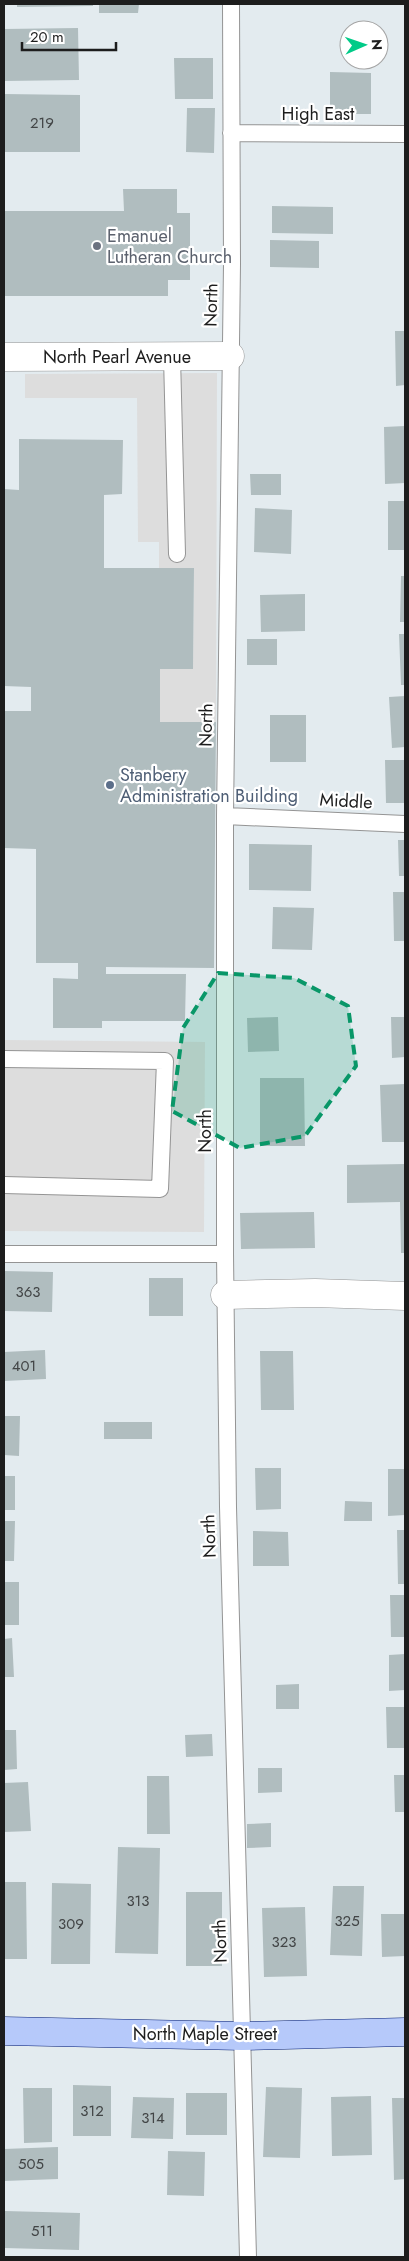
<svg xmlns="http://www.w3.org/2000/svg" width="409" height="2261" viewBox="0 0 409 2261" font-family="Jost,sans-serif">
  <style>
    .parking { fill: #ddd }
    .building { fill: #b0bdbf }
    .lines { fill: none; stroke-linecap: round; stroke-linejoin: round }
    .lane-casing { stroke: #949494; stroke-width: 18 }
    .street-casing { stroke: #949494; stroke-width: 29 }
    .secondary-casing { stroke: #041d75; stroke-width: 29 }
    .lane { stroke: #fff; stroke-width: 16 }
    .street { stroke: #fff; stroke-width: 28 }
    .secondary { stroke: #b6c9fa; stroke-width: 28 }
    .marked { fill: #099768; fill-opacity: 0.2; stroke: #099768; stroke-width: 4; stroke-dasharray: 10 6; stroke-linejoin: round }
    .worship-dot { fill: #6b7280; stroke: #fff; stroke-width: 2 }
    .service-dot { fill: #5c6f8a; stroke: #fff; stroke-width: 2 }
    .labels { text-anchor: middle; dominant-baseline: central; stroke-width: 4.5; stroke-linejoin: round; paint-order: stroke }
    .number-label { font-size: 15px; fill: #424546 }
    .street-label { font-size: 18px; fill: #1d1d1d; stroke: #fff }
    .worship-label { font-size: 18px; fill: #5b616d; stroke: #fff; text-anchor: start }
    .service-label { font-size: 18px; fill: #4e5e75; stroke: #fff; text-anchor: start }
  </style>
  <rect width="100%" height="100%" fill="#e3ebef"/>
  <path class="parking" d="M217,373L216,722H160V669H193L194,568H159V542H138L137,398H25V374Z
    M4,1040L205,1042L204,1232L4,1231Z"/>
  <path class="building" d="M17,4H93V6L17,7Z
    M99,4H139L138,13H99Z
    M78,28L79,80L4,81V29Z
    M174,58H213V99H175Z
    M330,72L371,73V114H330Z
    M4,94L80,95V152H4Z
    M187,108H215L214,153L186,152Z
    M123,189H177V213H190V280H168V296H4V211H124Z
    M272,206L333,207V234L272,233Z
    M270,240L319,241V268L270,267Z
    M395,331H405V385L396,386Z
    M405,426V483L385,484L384,427Z
    M19,439L123,440L122,494L104,495V568H194L193,669H160V722H216L214,968L106,967V974H186L185,1021H102V1028H53V978L78,979V963H36V849L4,848V711H31V687L4,686V489L19,490Z
    M250,474H281V495H251Z
    M388,501H405V550H388Z
    M255,508L292,510L291,554L254,552Z
    M401,576H405V622H400Z
    M305,594V631L261,632L260,595Z
    M399,634H405V685H401Z
    M247,639H277V665H247Z
    M405,696V747L392,748L389,697Z
    M270,715H306V762H270Z
    M385,760H405V803H386Z
    M398,840H405V876H399Z
    M249,844L312,845L311,891L249,890Z
    M393,892H405V941H394Z
    M273,907L314,908L312,950L272,949Z
    M278,1017L279,1051L248,1052L247,1018Z
    M391,1017H405V1057L392,1058Z
    M260,1078H304L305,1146H260Z
    M405,1084V1142H382L380,1085Z
    M405,1164V1253H401L400,1202L347,1203V1165Z
    M314,1212L315,1248L241,1249L240,1213Z
    M4,1271L53,1272L52,1312L4,1311Z
    M149,1278H183V1316H149Z
    M45,1350L46,1379L4,1381V1352Z
    M260,1351H293L294,1410H261Z
    M4,1416H20L19,1456L4,1455Z
    M104,1422H152V1439H104Z
    M255,1468H281V1509L256,1510Z
    M388,1469H405V1515L388,1516Z
    M4,1476H15V1510H4Z
    M345,1501L372,1502V1521H344Z
    M4,1521H15L14,1561H4Z
    M397,1530H405V1584H398Z
    M253,1531L288,1532L289,1566H253Z
    M4,1582H19V1625H4Z
    M390,1595H405V1637H391Z
    M12,1638L14,1677H4V1639Z
    M405,1654V1690L389,1691V1655Z
    M299,1684V1709H276V1685Z
    M386,1707H405V1748H387Z
    M4,1730H16L17,1769L4,1770Z
    M212,1734L213,1756L186,1757L185,1735Z
    M258,1768H282V1792L258,1793Z
    M394,1775H405V1812H395Z
    M147,1776H169L170,1834H147Z
    M28,1782L31,1831L4,1832V1783Z
    M271,1823V1847L247,1848V1824Z
    M118,1847L160,1848L158,1954L115,1953Z
    M4,1882H26L27,1959H4Z
    M52,1883L91,1884L90,1964H51Z
    M333,1886H364L362,1956L330,1955Z
    M186,1892H222V1966H186Z
    M305,1907L307,1976L264,1977L262,1908Z
    M381,1914H405V1956L382,1957Z
    M73,2085L111,2086V2136H73Z
    M266,2087L302,2088L300,2158L263,2157Z
    M23,2088H52V2142L24,2143Z
    M186,2093H227V2135H186Z
    M371,2096L372,2155L332,2156L331,2097Z
    M133,2097L174,2098L173,2139L131,2138Z
    M392,2098H405V2179L394,2180Z
    M58,2147V2179L4,2181V2149Z
    M168,2151L205,2152L204,2196L167,2195Z
    M5,2211L80,2213L79,2250L4,2248Z"/>
  <g class="lines">
    <g class="lane-casing">
      <path id="lane" d="M231,4L232,264L225,816V1254L228,1507L248,2257
        M231,133L405,134
        M172,357L177,554
        M225,816L405,824
        M4,1059L165,1061L160,1189L4,1185
        M4,1254H225"/>
    </g>
    <g class="street-casing">
      <path id="street" d="M4,357L230,356
        M225,1295L315,1293L405,1296"/>
    </g>
    <g class="secondary-casing">
      <path id="secondary" d="M4,2031L242,2036L405,2032"/>
    </g>
    <use href="#lane" class="lane"/>
    <use href="#street" class="street"/>
    <use href="#secondary" class="secondary"/>
  </g>
  <path class="marked" d="M218,973L294,978L348,1006L356,1066L305,1136L240,1148L172,1111L183,1028Z"/>
  <circle class="worship-dot" cx="97" cy="246" r="5"/>
  <circle class="service-dot" cx="110" cy="785" r="5"/>
  <g class="labels">
    <g class="number-label">
      <text x="42" y="123">219</text>
      <text x="28" y="1292">363</text>
      <text x="24" y="1366">401</text>
      <text x="138" y="1901">313</text>
      <text x="347" y="1921">325</text>
      <text x="71" y="1924">309</text>
      <text x="284" y="1942">323</text>
      <text x="92" y="2111">312</text>
      <text x="153" y="2118">314</text>
      <text x="31" y="2164">505</text>
      <text x="42" y="2231">511</text>
    </g>
    <g class="street-label">
      <text x="318" y="114">High East</text>
      <text transform="translate(211 305) rotate(-89)">North</text>
      <text x="117" y="357">North Pearl Avenue</text>
      <text transform="translate(206 725) rotate(-89)">North</text>
      <text transform="translate(346 801) rotate(3)">Middle</text>
      <text transform="translate(205 1131) rotate(-90)">North</text>
      <text transform="translate(209 1536) rotate(-92)">North</text>
      <text transform="translate(220 1941) rotate(-92)">North</text>
      <text x="205" y="2034">North Maple Street</text>
    </g>
    <g class="worship-label">
      <text x="107" y="236">Emanuel<tspan x="107" dy="21">Lutheran Church</tspan></text>
    </g>
    <g class="service-label">
      <text x="120" y="775">Stanbery<tspan x="120" dy="21">Administration Building</tspan></text>
    </g>
  </g>
  <rect width="409" height="2261" fill="none" stroke="#1d1d1d" stroke-width="10"/>
  <g transform="translate(364 45) rotate(88)"><circle r="24" fill="#ffffff" stroke="#a5a5a5"/>
  <path d="M0-4L9 19L0 12L-9 19Z" fill="#00cb88"/>
  <text y="-8" font-size="14" font-weight="bold" text-anchor="middle" fill="#1d1d1d">N</text>
  </g>
  <path d="M22 42v8h94v-8" fill="none" stroke="#1d1d1d" stroke-width="2.5"/>
  <text x="30" y="42" font-size="15" fill="#1d1d1d" stroke="#ffffff" stroke-width="4" paint-order="stroke">20 m</text>
</svg>
